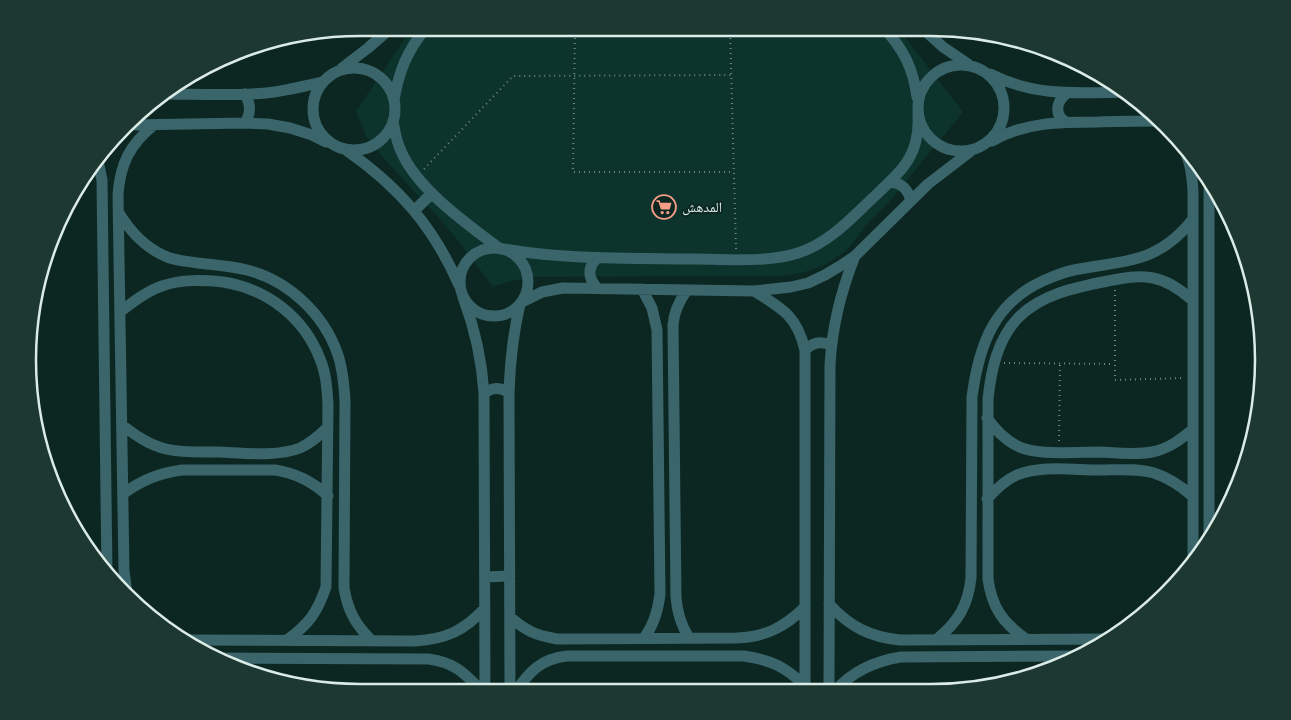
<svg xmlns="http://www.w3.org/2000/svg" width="1291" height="720" viewBox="0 0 1291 720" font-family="Bitter,'Noto Naskh Arabic',serif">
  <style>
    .built { fill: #0c332c }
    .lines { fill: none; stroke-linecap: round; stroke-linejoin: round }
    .path { stroke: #708580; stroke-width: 2; stroke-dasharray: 1 4; stroke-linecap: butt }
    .minor { stroke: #3a656b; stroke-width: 11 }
    .labels { text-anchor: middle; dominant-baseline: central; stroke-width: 4; stroke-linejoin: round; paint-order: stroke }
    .poi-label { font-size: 14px; fill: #dbebe6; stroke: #0c2721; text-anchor: start }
    .rim { fill: none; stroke: #dbebe6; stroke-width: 2.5 }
  </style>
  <rect width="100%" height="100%" fill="#0c2721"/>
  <path class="built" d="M412,28H898L963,112L889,202L867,224L848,249L827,264L805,272L782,276L534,277L511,281L493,287L453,234L380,154L366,136L356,111Z"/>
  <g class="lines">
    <path class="path" d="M575,28L573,172H734
      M730,28L736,249
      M424,169L513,76L731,75
      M1115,290V380L1183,378
      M1004,363L1114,364
      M1059,441L1060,363"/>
    <path class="minor" d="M884,28C904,50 913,68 917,97
      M922,28L943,47L968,64
      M918 108a43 43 0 1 1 86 0a43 43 0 1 1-86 0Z
      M313 109a41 41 0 1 1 82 0a41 41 0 1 1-82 0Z
      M342,68L368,48L391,28
      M990,74C1036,97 1076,93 1125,92
      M161,94C196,94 231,96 266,93C285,91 304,86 322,82
      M394,100C399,71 407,51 426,28
      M393,121C395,131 396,141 401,151C417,189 467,224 499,248
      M1066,122C1054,115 1056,102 1066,94
      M245,123C251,113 251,105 245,94
      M131,125L245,123L268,124L290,128L312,135L326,142
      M992,141C1024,122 1062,122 1098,122C1119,121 1140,121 1160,121
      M1181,143C1190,159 1192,174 1193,191V561
      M346,150C399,187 433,226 459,285
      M98,160L102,180L107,574
      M890,182C902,183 908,189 911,201
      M415,210L432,193
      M119,213C130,231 144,247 165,256C175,261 187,261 198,263C215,265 231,266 247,270C289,281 324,314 338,355C343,370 344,385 345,400L344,588C348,611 355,624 372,641
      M460 282a34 34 0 1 1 68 0a34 34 0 1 1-68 0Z
      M504,249C567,260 632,258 696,259C729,259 766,263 798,253C830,243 852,217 876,195C903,169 920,155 918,115
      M597,258C587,268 588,278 597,288
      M642,289L652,308L657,330L660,594C658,611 654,625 644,638
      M687,290C679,301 674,311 673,325L676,597C677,612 681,625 689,638
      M754,291C782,308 797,316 805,350V690
      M463,297C475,329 482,360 484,394L485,691
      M522,302L542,292L563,288L754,291L791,287L808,283L825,275L840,266L855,256L928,184L971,151
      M120,312C133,302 147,291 162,286C182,279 203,280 223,282C267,289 304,317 320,359C326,373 327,388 328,404L326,587C317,613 309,624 287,640
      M805,350C813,342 821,341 831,345
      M484,394C492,387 500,387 509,393
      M987,418C997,432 1009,444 1025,449C1045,455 1080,452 1102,452C1118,453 1136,455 1152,452C1168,449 1180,440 1192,430
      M122,425C135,435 149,445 166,449C183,453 202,452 219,452C244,453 277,457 300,448C311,443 319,436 328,427
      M123,494C141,480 159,473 182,470H275C296,473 312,481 328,496
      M987,499C996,489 1005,480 1017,475C1041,465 1074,470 1100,470C1118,470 1137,468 1154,473C1169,478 1181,486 1192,496
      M1209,539V190L1210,183
      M485,577L510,576
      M127,593L124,571L118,195C120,164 130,144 154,125
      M829,604C850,627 870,637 900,640L1110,639
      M510,617C526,631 535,635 557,639L737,638C765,637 785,627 805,607
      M1026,639C1003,623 992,608 988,579V399C991,371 997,340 1018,318C1041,294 1077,287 1108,281C1123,278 1137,275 1153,278C1169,281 1181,290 1192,300
      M184,640L415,641C446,639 464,631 485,608
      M936,640C958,622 968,606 971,578L972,397C979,345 994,302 1045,280C1054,276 1064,272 1074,270C1125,260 1158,264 1193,219
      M217,658L429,659C456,663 464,673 482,691
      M829,690L830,365C832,327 841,291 855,256
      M836,690C853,671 876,661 901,657L1077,656
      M510,691L509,393C510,362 513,334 520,304
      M516,691C530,671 541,659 567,656H744C771,660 786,667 805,686"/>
  </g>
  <defs>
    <g id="supermarket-ring" transform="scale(1.25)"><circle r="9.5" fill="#0c2721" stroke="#f49e87" stroke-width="1.5"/><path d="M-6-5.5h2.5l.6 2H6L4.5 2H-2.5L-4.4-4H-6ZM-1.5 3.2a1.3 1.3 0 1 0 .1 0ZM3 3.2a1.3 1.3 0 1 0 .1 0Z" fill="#f49e87"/></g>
  </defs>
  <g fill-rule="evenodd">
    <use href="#supermarket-ring" x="664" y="207"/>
  </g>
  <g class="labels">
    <g class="poi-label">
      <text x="682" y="207">المدهش</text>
    </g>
  </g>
  <path d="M0 0H1291V720H0ZM360 36H931A324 324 0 0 1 1255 360V360A324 324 0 0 1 931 684H360A324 324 0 0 1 36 360V360A324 324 0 0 1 360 36Z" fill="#1d3731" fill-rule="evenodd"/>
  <path class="rim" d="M360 36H931A324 324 0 0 1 1255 360V360A324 324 0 0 1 931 684H360A324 324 0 0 1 36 360V360A324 324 0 0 1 360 36Z"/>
</svg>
